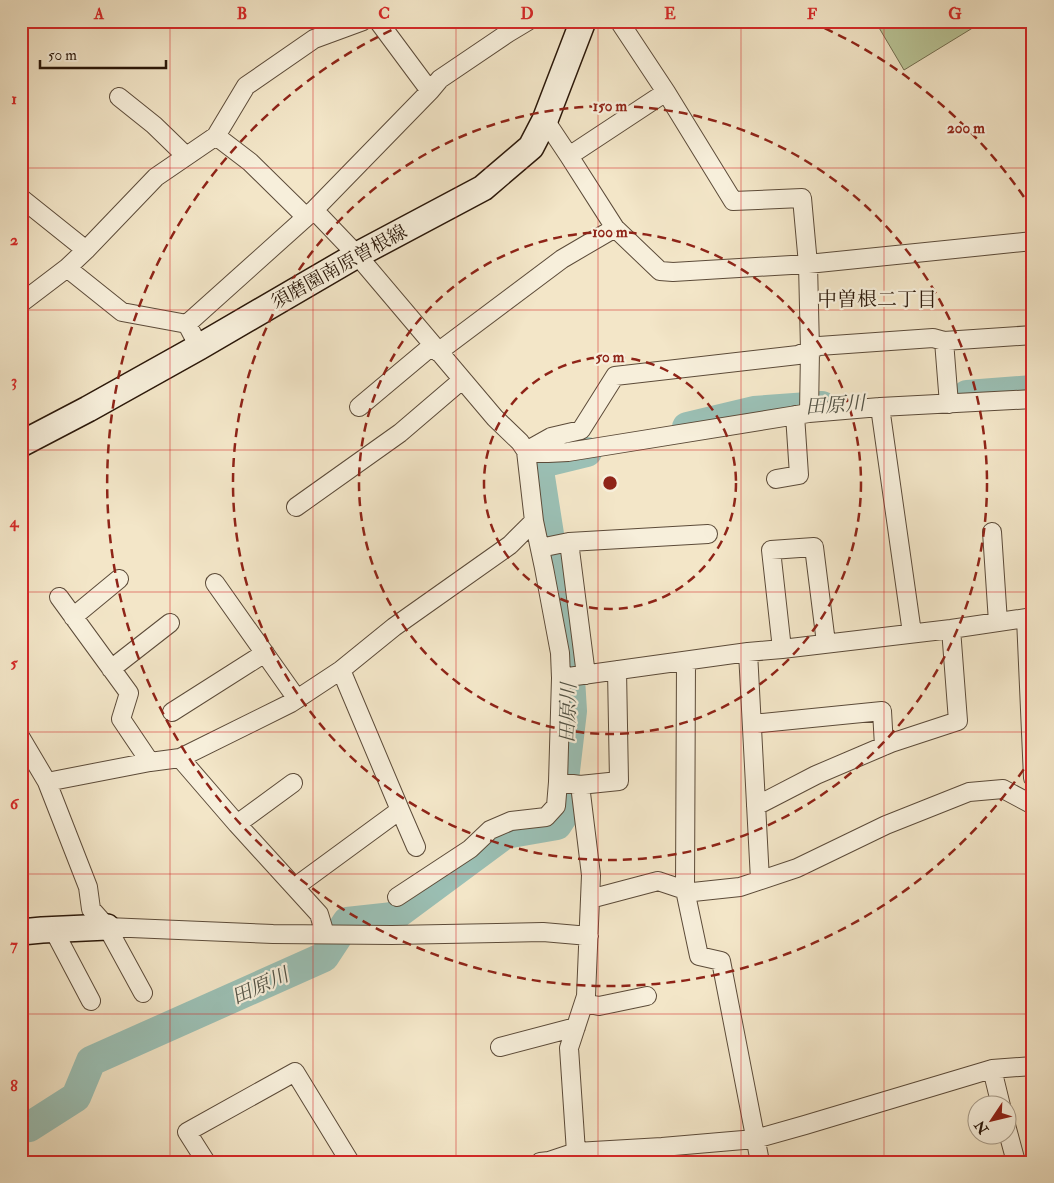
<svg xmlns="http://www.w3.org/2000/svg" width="1054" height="1183" viewBox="0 0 1054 1183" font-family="'IM FELL Double Pica','Noto Serif JP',serif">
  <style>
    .green { fill: #b9c597; stroke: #726e50 }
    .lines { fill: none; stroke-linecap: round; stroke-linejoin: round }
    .river { stroke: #9bc0b5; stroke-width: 30 }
    .street-casing { stroke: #5c4b39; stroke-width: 20 }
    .secondary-casing { stroke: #2a1709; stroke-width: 28 }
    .street { stroke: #f7efdb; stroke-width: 18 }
    .secondary { stroke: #f7efdb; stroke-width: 25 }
    .grid { fill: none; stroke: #d62828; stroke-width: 1; stroke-opacity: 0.55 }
    .ring { fill: none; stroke: #8f2418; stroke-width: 2.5; stroke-dasharray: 9 6 }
    .labels { text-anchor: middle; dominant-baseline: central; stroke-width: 4.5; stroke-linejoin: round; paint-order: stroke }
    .street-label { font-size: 19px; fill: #2a1709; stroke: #f7efdb }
    .neighbourhood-label { font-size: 20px; fill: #2a1709; stroke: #f7efdb }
    .water-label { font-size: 20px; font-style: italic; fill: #525245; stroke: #f7efdb }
    .centre { fill: #8f2418; stroke: #f7efdb; stroke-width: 2.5 }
    .ring-label { font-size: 15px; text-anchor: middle; font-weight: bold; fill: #8f2418; stroke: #f7efdb; stroke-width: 4.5; stroke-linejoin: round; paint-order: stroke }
    .neatline { fill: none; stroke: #d62828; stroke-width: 2 }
    .grid-label { font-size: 16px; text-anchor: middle; font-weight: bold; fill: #d62828 }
  </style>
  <rect width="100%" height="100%" fill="#f3e6c8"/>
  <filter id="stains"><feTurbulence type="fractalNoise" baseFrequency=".004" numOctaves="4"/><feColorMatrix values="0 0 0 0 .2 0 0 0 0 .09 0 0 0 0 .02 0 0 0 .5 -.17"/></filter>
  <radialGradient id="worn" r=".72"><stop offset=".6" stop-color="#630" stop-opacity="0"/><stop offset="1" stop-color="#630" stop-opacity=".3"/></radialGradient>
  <path class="green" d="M875,21H984L904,70Z"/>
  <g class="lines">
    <path class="river" d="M967,395L1033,390
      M687,427L754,411L822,406
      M21,1128L29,1127L76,1097L91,1061L324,957L347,922L393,917L505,834L557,825L566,811L563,788L572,711L569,662L538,464L587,452"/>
    <g class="street-casing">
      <path id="street" d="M378,21L430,91
        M528,21L508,33L440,79L430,91L314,210L357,255L495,418L520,442L526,451L534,521L544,568L560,653L561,678L558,782L580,785L591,875L586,996L569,1048L576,1152
        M619,21L666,92L733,201L802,198L808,264L810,350L809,413
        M119,97L154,125L186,156
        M545,120L569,156L615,228L660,271L673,272L808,264L1033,241
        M216,136L250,162L306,217
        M569,156L666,92
        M21,198L86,250
        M21,303L67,268
        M187,324L314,210
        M944,341L949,404
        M199,347L187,324L122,312L67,268L86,250L156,177L216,136L246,86L314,39L363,21
        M438,352L562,259L615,228
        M359,407L433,345
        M880,407L912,633
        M526,451L551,437L581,430L615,376L798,355L819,346L933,338L944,341L1033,335
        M526,451L548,453L568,452L809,413L880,407L1033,399
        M776,479L799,475L795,415
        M296,507L400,433L462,380
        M992,532L998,622
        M540,548L569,542
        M215,583L297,699
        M59,597L129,693L121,719L150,762
        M73,617L119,579
        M1026,618L1033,778
        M782,649L771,550L814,547L826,643
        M748,652L760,880
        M686,661L685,890L699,956L721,961L760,1162
        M111,669L170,623
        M586,675L569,542L708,534
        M561,678L748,652L782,649L951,629L1033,617
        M172,712L265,653
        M752,724L882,711L884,746
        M21,738L47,782L88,887L91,909L107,927L143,993
        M180,758L237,824L319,914L325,934
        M47,782L150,762L180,758L291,703L341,670L394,627L510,545L534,521
        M580,785L619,781L617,670
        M756,806L816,775L891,743L958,721L951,629
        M400,810L416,847
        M237,824L293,783
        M295,887L400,810L341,670
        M397,897L470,849L490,830L511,821L546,817L556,806L558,782
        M590,899L658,881L685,890L693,892L740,887L797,868L886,825L969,792L1003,789L1033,805
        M107,927L273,934L392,935L543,932L589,936
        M53,929L91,1001
        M584,1003L599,1006L647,996
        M500,1047L576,1027
        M992,1069L1001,1106
        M1006,1125L1016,1162
        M206,1162L187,1132L295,1072L350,1162
        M540,1162L549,1161L576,1152L662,1147L755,1139L805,1125L992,1069L1033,1066"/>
    </g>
    <g class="secondary-casing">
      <path id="secondary" d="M21,444L88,409L199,347L357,255L483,188L531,147L545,120L583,21
        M21,932L42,930L107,927"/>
    </g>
    <use href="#street" class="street"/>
    <use href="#secondary" class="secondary"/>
  </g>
  <path class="grid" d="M170,21V1162M313,21V1162M456,21V1162M598,21V1162M741,21V1162M884,21V1162M21,168H1033M21,310H1033M21,450H1033M21,592H1033M21,732H1033M21,874H1033M21,1014H1033"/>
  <g class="ring">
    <circle cx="610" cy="483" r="126"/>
    <circle cx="610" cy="483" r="251"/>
    <circle cx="610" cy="483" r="377"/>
    <path d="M1032 757A503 503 0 1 1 409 22M811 22A503 503 0 0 1 1032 209"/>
  </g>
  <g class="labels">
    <g class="street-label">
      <text transform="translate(339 267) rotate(-29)">須磨園南原曽根線</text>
    </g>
    <g class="neighbourhood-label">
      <text x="877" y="299">中曽根二丁目</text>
    </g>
    <g class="water-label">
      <text transform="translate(835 405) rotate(-4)">田原川</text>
      <text transform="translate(568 713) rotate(-88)">田原川</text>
      <text transform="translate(260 986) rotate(-24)">田原川</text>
    </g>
  </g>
  <circle cx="610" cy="483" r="8" class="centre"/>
  <g class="ring-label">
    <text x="610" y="111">150 m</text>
    <text x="966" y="133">200 m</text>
    <text x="610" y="237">100 m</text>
    <text x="610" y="362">50 m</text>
  </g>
  <rect width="1054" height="1183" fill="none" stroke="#f3e6c8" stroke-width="55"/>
  <g transform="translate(992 1120) rotate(235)"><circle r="24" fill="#f7efdb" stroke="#a59987"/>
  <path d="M0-4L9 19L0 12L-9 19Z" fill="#8f2418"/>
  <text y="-8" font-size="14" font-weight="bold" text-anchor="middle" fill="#2a1709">N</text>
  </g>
  <path d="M40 60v8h126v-8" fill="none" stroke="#2a1709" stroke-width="2.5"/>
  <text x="48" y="60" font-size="15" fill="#2a1709" stroke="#f7efdb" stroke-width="4" paint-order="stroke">50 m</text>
  <rect x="28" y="28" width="998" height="1128" class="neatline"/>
  <g class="grid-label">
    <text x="99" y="19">A</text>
    <text x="242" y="19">B</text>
    <text x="384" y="19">C</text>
    <text x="527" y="19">D</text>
    <text x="670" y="19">E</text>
    <text x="812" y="19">F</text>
    <text x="955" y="19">G</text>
    <text x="14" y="104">1</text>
    <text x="14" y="245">2</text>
    <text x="14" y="386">3</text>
    <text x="14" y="527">4</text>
    <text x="14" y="668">5</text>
    <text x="14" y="809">6</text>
    <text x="14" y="950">7</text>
    <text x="14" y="1091">8</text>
  </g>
  <rect width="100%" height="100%" filter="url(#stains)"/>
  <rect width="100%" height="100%" fill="url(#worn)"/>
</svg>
